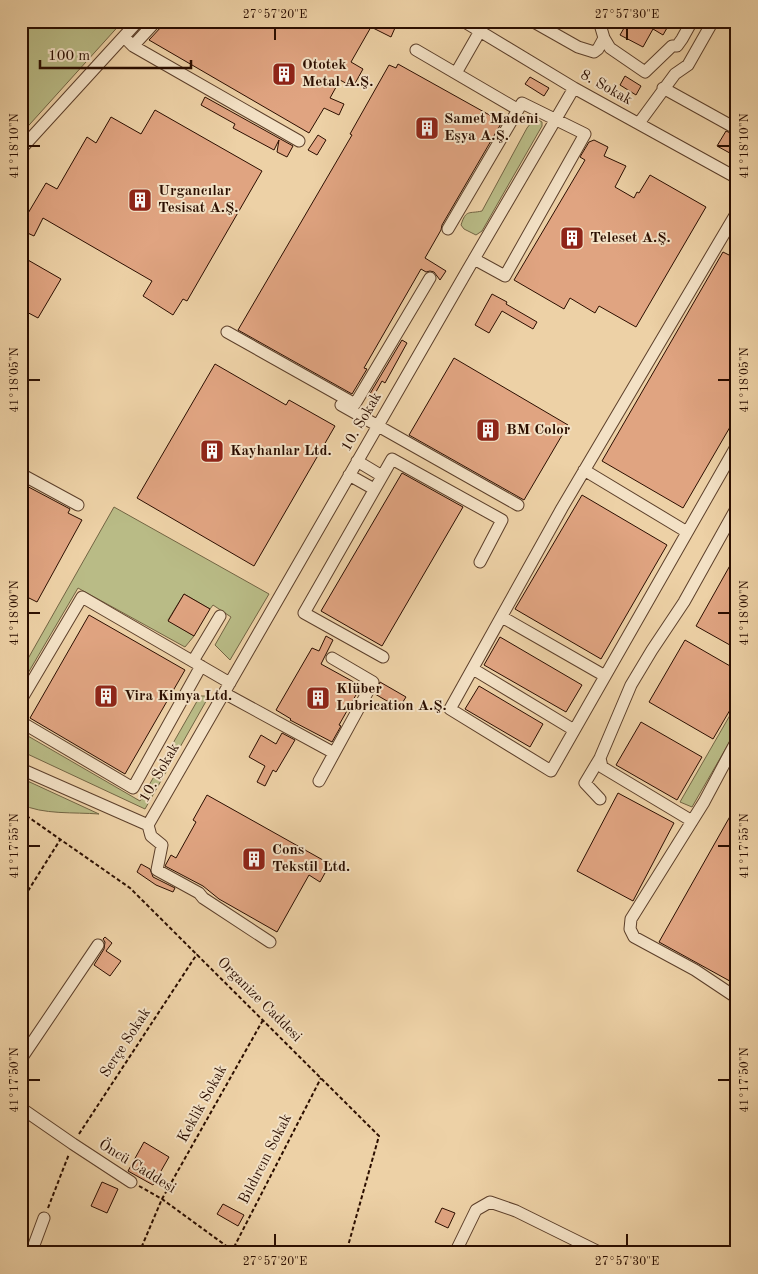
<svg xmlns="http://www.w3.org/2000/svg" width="758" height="1274" viewBox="0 0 758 1274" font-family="'Old Standard TT',serif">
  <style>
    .green { fill: #b9bb86; stroke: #726443 }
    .building { fill: #e0a481; stroke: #2b0e00 }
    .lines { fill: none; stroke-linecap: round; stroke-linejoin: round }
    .minor-casing { stroke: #5c3f2a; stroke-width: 13 }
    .path { stroke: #2b0e00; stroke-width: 2; stroke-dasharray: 4 2.5; stroke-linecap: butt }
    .minor { stroke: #f3e1c5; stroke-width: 11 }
    .ticks { fill: none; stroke: #2b0e00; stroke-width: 2 }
    .labels { text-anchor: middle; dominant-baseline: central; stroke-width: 4; stroke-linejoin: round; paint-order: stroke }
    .poi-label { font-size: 15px; font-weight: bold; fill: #2b0e00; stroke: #f3e1c5; text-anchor: start }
    .street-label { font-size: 15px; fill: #2b0e00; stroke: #f3e1c5 }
    .neatline { fill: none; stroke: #2b0e00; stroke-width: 2 }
    .ticks-label { font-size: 12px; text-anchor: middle; fill: #2b0e00 }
  </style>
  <rect width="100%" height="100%" fill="#edd1a6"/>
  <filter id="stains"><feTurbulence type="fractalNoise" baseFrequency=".004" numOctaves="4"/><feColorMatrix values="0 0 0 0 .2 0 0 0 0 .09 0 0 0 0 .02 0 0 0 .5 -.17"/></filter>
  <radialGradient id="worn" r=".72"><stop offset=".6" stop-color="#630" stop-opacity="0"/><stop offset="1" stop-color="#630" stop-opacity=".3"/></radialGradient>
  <path class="green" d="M21,21H123L21,134Z
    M535,118L542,122V126L482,231L476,235L464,229L461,225C466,209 469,214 482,211L527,128Z
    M114,507L269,594L230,660L215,645L231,617L213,605L210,609L184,594L168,620L194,636L185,647L78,588L21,685V671Z
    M200,696H209L145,809L21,751V732L140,801Z
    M737,703V729L692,807L680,802Z
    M21,778L99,814C75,812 42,815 21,804Z"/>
  <path class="building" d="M163,21H398L391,37L371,27L351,62L363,69L353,87L340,80L330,98L344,104L339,115L324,108L309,133L149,40L162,26Z
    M628,21H671L663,35L653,29L643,47L620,35Z
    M398,64L502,122L442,225L441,230L425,258L446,271L440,280L434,272L430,271L426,272L421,269L364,368L367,369L352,394L238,330L352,135L350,134L389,65L396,68Z
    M625,76L641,86L636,95L620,85Z
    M530,77L549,88L544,96L525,84Z
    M205,97L293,146L287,157L277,152L279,140L274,150L233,128L235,124L201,105Z
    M155,110L262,171L187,301L183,299L173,315L143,296L152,281L43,218L34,236L21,230V225L46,183L57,189L87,137L96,143L111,117L141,134Z
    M726,131L737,136V157L717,146Z
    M318,135L326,140L317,155L308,150Z
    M594,140L608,147L604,156L626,166L615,187L634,198L637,192L639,193L650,175L706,207L636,327L599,306L595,313L570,298L564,309L514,280L585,160L580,157L589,142Z
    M723,252L737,259V415L683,508L602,461Z
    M21,256L61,279L38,318L21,309Z
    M492,294L507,302L506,304L537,322L533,329L502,311L489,333L475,325Z
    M402,340L407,343L385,383L382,381L372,399L368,397Z
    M454,358L568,425L524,500L409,435Z
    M215,364L286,405L289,400L335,426L254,566L137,498Z
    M402,473L463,507L382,646L321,611Z
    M21,483L70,509L68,513L82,520L37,602L21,594Z
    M582,495L667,545L601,659L515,609Z
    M737,553V649L696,626Z
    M184,594L210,609L194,636L168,621Z
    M89,615L185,670L125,774L30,718Z
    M326,636L333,640L321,664L361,686L339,725L341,726L332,742L290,720L291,719L276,710L312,648L319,651Z
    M500,637L582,685L566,712L484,665Z
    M685,640L737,670V698L713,739L649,702Z
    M380,682L406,697L399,708L375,694Z
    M479,686L543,724L530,747L465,709Z
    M641,722L702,757L677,800L616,765Z
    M282,733L295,740L276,772L273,770L265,786L257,782L265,766L249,757L261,735L276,744Z
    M618,793L674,823L633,901L577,871Z
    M207,795L330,864L320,882L309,875L277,932L219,899L203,886L165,866L171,855L176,858L196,822L193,820Z
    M737,804V985L659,942Z
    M141,864L150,869L153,877L175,888L173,892L156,885L137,872Z
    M105,937L112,943L106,951L121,961L110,976L94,965L104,949L105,942L103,939Z
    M144,1142L169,1157L153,1185L128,1171Z
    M102,1182L118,1189L107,1213L91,1206Z
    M223,1204L244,1215L238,1226L217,1214Z
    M442,1208L455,1213L448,1228L435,1222Z"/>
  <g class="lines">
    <g class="minor-casing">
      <path id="minor" d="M463,21L574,88L737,178
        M532,21L578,47L594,52L598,49L604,38L599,21
        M124,37L133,46L299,141
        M604,38L610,48L645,72L672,46H677L682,39L692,21
        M133,46L156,21
        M416,50L517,109
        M456,73L480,31
        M663,88L737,129
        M639,123L675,74L688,65L713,21
        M21,149L138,21
        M737,212L562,508L450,709L551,771L737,445
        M448,229L522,103L585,134L505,276L474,259
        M227,332L355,404L430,278
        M341,405L518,505
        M357,461L382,476
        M584,470L687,532
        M21,474L78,505
        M349,475L374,489
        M502,617L605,676
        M383,657L304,613L392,459L502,520L480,562
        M193,661L220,616
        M473,669L574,730
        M224,693L334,753
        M21,700L82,597L230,683
        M21,722L133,788L201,666
        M737,740L704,802L631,919L630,929L634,937L695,970L737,998
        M600,758L602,767L692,821
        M21,769L148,825
        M319,781L373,682L332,658
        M600,799L585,783L600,758L631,685L652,650L684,602L737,507
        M148,825L467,271L574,88
        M148,825L151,836L162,845L157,870L199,893L203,898L270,942
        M21,1059L98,945
        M21,1108L73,1144L131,1182
        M31,1253L44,1218
        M455,1253L476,1210L490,1202L516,1211L601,1253"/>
    </g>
    <path class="path" d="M21,812L130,888L379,1136L346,1253
      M21,902L60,840
      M79,1134L197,954
      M139,1186L162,1199L236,1253
      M48,1208L69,1154
      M139,1253L162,1199L263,1020
      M231,1253L321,1078"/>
    <use href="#minor" class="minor"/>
  </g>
  <path class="ticks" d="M275,28V40M627,28V40M28,146H40M718,146H730M28,380H40M718,380H730M28,613H40M718,613H730M28,846H40M718,846H730M28,1080H40M718,1080H730M275,1234V1246M627,1234V1246"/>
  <defs>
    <g id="building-square" transform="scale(1.25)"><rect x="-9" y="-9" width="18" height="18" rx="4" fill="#8f2418" stroke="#f3e1c5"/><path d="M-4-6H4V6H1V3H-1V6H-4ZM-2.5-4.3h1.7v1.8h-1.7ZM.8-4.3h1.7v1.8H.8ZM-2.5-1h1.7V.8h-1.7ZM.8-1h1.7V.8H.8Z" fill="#fff"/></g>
  </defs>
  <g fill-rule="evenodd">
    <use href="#building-square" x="284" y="74"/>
    <use href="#building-square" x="427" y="128"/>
    <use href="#building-square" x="140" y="200"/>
    <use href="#building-square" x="572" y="238"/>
    <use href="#building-square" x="488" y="430"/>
    <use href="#building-square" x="212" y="451"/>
    <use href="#building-square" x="106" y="696"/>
    <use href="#building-square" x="318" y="698"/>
    <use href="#building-square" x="254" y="859"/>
  </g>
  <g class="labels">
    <g class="poi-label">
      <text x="302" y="65">Ototek<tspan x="302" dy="17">Metal A.Ş.</tspan></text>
      <text x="444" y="119">Samet Madeni<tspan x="444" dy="17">Eşya A.Ş.</tspan></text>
      <text x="158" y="191">Urgancılar<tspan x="158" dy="17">Tesisat A.Ş.</tspan></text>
      <text x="590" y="238">Teleset A.Ş.</text>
      <text x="506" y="430">BM Color</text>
      <text x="230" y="451">Kayhanlar Ltd.</text>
      <text x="336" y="689">Klüber<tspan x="336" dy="17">Lubrication A.Ş.</tspan></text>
      <text x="124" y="696">Vira Kimya Ltd.</text>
      <text x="272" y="850">Cons<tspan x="272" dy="17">Tekstil Ltd.</tspan></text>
    </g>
    <g class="street-label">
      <text transform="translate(606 88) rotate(29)">8. Sokak</text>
      <text transform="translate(362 422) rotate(-60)">10. Sokak</text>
      <text transform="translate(160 773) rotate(-60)">10. Sokak</text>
      <text transform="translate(259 1000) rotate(45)">Organize Caddesi</text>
      <text transform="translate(126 1043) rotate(-57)">Serçe Sokak</text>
      <text transform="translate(203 1104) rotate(-61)">Keklik Sokak</text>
      <text transform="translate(266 1159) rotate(-63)">Bıldırcın Sokak</text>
      <text transform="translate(137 1167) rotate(32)">Öncü Caddesi</text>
    </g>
  </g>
  <rect width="758" height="1274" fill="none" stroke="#edd1a6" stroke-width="55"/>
  <path d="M40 60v8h151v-8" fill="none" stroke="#2b0e00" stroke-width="2.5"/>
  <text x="48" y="60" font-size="15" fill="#2b0e00" stroke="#f3e1c5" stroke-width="4" paint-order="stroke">100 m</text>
  <rect x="28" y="28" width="702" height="1218" class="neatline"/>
  <g class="ticks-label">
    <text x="275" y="18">27°57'20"E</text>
    <text x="627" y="18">27°57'30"E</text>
    <text transform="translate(14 146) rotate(-90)" y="4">41°18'10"N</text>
    <text transform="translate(744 146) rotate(-90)" y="4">41°18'10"N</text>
    <text transform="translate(14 380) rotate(-90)" y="4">41°18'05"N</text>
    <text transform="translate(744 380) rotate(-90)" y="4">41°18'05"N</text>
    <text transform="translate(14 613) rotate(-90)" y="4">41°18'00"N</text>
    <text transform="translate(744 613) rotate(-90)" y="4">41°18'00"N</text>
    <text transform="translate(14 846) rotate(-90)" y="4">41°17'55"N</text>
    <text transform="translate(744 846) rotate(-90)" y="4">41°17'55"N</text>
    <text transform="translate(14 1080) rotate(-90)" y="4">41°17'50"N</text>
    <text transform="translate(744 1080) rotate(-90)" y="4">41°17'50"N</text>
    <text x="275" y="1265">27°57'20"E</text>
    <text x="627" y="1265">27°57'30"E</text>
  </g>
  <rect width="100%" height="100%" filter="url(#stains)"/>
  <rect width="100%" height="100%" fill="url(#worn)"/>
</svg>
